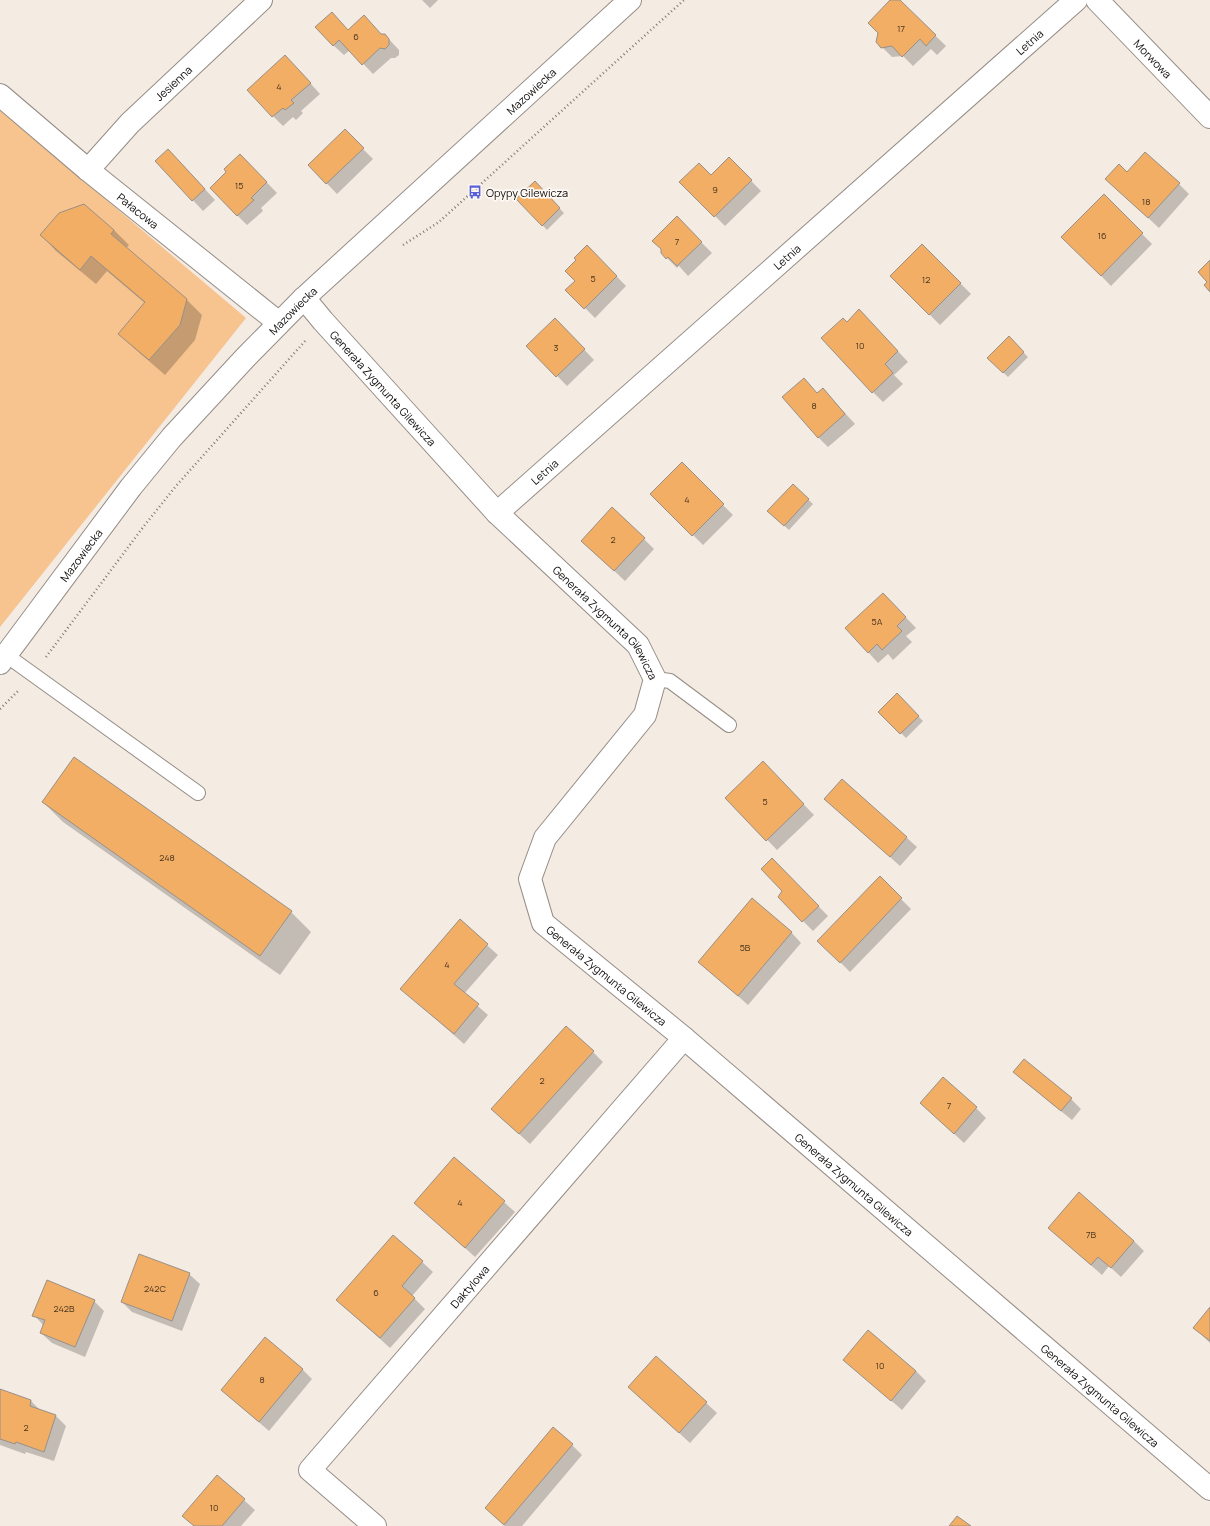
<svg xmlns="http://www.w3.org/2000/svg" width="1210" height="1526" viewBox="0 0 1210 1526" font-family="Manrope,sans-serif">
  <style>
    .green { fill: #f7c38e }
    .shadow { fill: #0003 }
    .building { fill: #f2ae64; stroke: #989088 }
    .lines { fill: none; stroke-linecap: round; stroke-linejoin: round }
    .service-casing { stroke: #958d86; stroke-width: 16 }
    .minor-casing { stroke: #958d86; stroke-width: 24 }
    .tertiary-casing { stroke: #958d86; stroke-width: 24 }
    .path { stroke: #817b76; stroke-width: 2.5; stroke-dasharray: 1 3; stroke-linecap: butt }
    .service { stroke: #fff; stroke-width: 14 }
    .minor { stroke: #fff; stroke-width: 22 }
    .tertiary { stroke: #fff; stroke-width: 22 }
    .labels { text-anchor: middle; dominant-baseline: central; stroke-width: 3.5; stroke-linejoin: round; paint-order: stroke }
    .number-label { font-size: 9px; fill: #473420 }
    .street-label { font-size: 11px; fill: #0e0b09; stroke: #fef9f4 }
    .poi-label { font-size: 11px; fill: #0e0b09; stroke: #fef9f4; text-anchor: start }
  </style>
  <rect width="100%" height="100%" fill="#f4ebe3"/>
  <path class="green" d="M0,110L246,318L0,627Z"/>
  <path class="shadow" d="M422,0H438L430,8Z
    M892,0H899L946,46L937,55L931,49L913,66L903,56L892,57L882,47Z
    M348,31L385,35L399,50V55L395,58H391L373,74L350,50L344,55L333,45Z
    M295,66L320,94L301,111L303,113L296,120L293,117L283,126L273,116Z
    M345,131L373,159L337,194L309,165Z
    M729,158L761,191L725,226L681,182L711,176Z
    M178,160L215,200L203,211L156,161Z
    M250,165L277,193L261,208L263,211L247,225L237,215Z
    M1127,173L1179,184L1189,194L1159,228L1117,189Z
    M535,183L564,213L547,230L518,199Z
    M1104,196L1152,244L1111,286L1063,237Z
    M677,218L712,253L688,276L679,266L677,268L662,253Z
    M114,230L129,245L126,248L186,299L202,315L195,340L165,375L135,349L119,334L146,304L107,271L96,284L56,251L41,235Z
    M922,245L971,294L940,325L891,276Z
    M587,246L626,286L595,318L567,290L576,281L577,260Z
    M870,321L908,362L894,375L903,384L883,402L873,392L847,323Z
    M565,329L594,360L567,386L528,346Z
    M1009,338L1028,357L1008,377L988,358Z
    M804,380L818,394L823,389L855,424L828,447L818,437Z
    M682,464L733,515L703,545L652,494Z
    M793,485L813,504L789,530L768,511Z
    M644,539L654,549L625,581L593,551Z
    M893,604L916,628L906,636L912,642L893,660L888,654L878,663L868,652Z
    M897,695L923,721L906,738L880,712Z
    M773,773L814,815L777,850L727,798Z
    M842,780L917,847L900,866L826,799Z
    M43,802L291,912L311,932L280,975L63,822Z
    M772,859L828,916L813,931L779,897L784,891Z
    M880,878L911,909L850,972L819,941Z
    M460,921L498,955L464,994L488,1015L464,1044L402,989Z
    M791,932L801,943L748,1005L700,962Z
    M593,1052L603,1062L530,1144L503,1119Z
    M1015,1072L1071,1099L1081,1109L1072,1120L1025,1082Z
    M921,1103L976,1108L986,1118L964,1143Z
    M454,1158L515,1212L475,1257L415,1203Z
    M394,1236L433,1272L412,1296L425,1309L390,1348L348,1310Z
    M1060,1238L1134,1241L1144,1251L1121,1277L1109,1266L1102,1275Z
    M189,1274L200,1284L182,1331L132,1312L122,1302Z
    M94,1301L104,1311L85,1357L52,1343L41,1333L44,1326L34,1315Z
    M1210,1308V1343L1195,1328Z
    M656,1357L717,1413L690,1443L629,1387Z
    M845,1360L916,1371L926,1381L902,1410Z
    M302,1369L312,1379L269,1431L222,1390Z
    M0,1390L31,1401L41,1411L56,1416L66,1426L54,1461L26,1452L25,1454L0,1445Z
    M572,1445L582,1455L522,1526H505L486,1508Z
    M217,1476L255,1510L241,1526H194L183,1516Z"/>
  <path class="building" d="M890,0H900L936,35L926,46L920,39L902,57L892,46L881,48L876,42L878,33L868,23Z
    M332,12L348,30L364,15L381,34H385L389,39V45L385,49L380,48L362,65L339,40L333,46L315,27Z
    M285,55L311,83L291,100L294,103L285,110L283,108L272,117L247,90Z
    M345,129L364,148L326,184L308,165Z
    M168,149L205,189L192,201L155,161Z
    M1145,152L1180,183L1148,218L1105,179L1119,164L1127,172Z
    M240,154L267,182L251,198L254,200L237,216L210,188L226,172L224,169Z
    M729,157L752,180L714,217L679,182L699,163L711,175Z
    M535,181L560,208L542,226L516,199Z
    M1104,194L1143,233L1101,276L1061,237Z
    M84,204L114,230L111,234L187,299L180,325L149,360L118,334L145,302L91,256L80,270L40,235L59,213Z
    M677,216L702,242L677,266L668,257L666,259L661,253V249L652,241Z
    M922,244L961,283L929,315L890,276Z
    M587,245L617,276L584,309L565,290L575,281L565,271L576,260L574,258Z
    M1210,260V292L1204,285L1207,282L1198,272Z
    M859,309L898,351L885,364L893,373L872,393L821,338L843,318L847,322Z
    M555,318L585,349L556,377L526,346Z
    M1009,336L1024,352L1003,373L987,358Z
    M804,378L817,393L823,388L845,414L818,438L782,397Z
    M682,462L724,504L692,536L650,494Z
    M793,484L809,499L784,526L767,511Z
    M612,507L645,538L614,571L581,541Z
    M883,593L906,617L897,626L902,631L882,650L877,644L868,653L845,628Z
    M897,693L919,716L900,734L878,712Z
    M74,757L292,911L260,956L42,802Z
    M763,761L804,804L766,841L725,798Z
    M842,779L907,837L890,857L824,799Z
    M772,858L819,906L802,922L778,897L782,891L761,869Z
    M880,876L902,898L840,963L817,941Z
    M752,898L792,932L738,996L698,962Z
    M460,919L488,944L454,984L479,1004L454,1034L400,989Z
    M566,1026L594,1051L519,1134L491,1109Z
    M1024,1059L1072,1098L1061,1111L1013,1072Z
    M943,1077L977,1107L954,1134L920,1103Z
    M454,1157L505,1201L465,1248L414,1203Z
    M1079,1192L1134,1241L1111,1268L1098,1257L1091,1265L1048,1228Z
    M393,1235L423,1261L402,1286L415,1298L380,1338L336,1300Z
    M139,1254L190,1273L172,1321L121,1302Z
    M47,1280L95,1300L75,1347L40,1333L45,1320L32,1316Z
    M1210,1307V1341L1193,1328Z
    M868,1330L916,1371L891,1401L843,1360Z
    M265,1337L303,1369L259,1422L221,1390Z
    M656,1356L707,1402L679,1433L628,1387Z
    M0,1389L31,1400L30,1406L56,1415L44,1452L16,1442L15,1444L0,1439Z
    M553,1427L573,1444L504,1525L485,1508Z
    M217,1475L245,1499L222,1526H194L182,1516Z
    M957,1516L971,1526H949Z"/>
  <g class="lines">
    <g class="service-casing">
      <path id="service" d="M6,655L198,793
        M655,679L670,681L729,725"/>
    </g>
    <g class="minor-casing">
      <g id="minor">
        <path id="s1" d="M1097,0L1210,117"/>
        <path id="s2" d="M0,95L88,170L279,323"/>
        <path id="s3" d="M88,170L130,123L261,0"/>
        <path id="s4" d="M304,298L323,321L497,513L638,645L655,679L645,715L545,838L530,879L543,923L684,1038L1210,1489"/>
        <path id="s5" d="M497,513L1076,0"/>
        <path id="s6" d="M375,1526L310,1470L684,1038"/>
      </g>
    </g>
    <g class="tertiary-casing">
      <g id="tertiary">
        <path id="s7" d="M0,663L131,487L172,437L245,358L304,298L630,0"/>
      </g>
    </g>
    <path class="path" d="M403,245L439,222L684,0
      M46,657L144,526L176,486L306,340
      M0,709L18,691"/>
    <use href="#service" class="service"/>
    <use href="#minor" class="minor"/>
    <use href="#tertiary" class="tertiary"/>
  </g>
  <defs>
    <g id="bus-bare" transform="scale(1.08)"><path d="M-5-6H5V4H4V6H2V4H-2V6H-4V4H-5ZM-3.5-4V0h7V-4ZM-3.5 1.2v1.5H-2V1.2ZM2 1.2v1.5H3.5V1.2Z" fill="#5a5fd6" stroke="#fef9f4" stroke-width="2.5" paint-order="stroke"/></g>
  </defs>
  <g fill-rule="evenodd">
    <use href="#bus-bare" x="475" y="192"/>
  </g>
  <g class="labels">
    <g class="number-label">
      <text x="901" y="28">17</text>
      <text x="356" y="36">6</text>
      <text x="279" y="86">4</text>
      <text x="239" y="185">15</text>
      <text x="715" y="189">9</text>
      <text x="1146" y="201">18</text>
      <text x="1102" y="235">16</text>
      <text x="677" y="241">7</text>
      <text x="593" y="278">5</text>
      <text x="926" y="279">12</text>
      <text x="860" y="345">10</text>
      <text x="556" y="347">3</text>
      <text x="814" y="405">8</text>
      <text x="687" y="499">4</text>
      <text x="613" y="539">2</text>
      <text x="877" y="621">5A</text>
      <text x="765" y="801">5</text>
      <text x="167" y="857">248</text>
      <text x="745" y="947">5B</text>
      <text x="447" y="964">4</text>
      <text x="542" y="1080">2</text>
      <text x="949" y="1105">7</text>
      <text x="460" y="1202">4</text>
      <text x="1091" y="1234">7B</text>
      <text x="155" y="1288">242C</text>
      <text x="376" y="1292">6</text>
      <text x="64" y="1308">242B</text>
      <text x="880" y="1365">10</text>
      <text x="262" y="1379">8</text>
      <text x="26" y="1427">2</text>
      <text x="214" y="1507">10</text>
    </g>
    <g class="street-label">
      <text stroke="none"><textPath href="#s5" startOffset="711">Letnia</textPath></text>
      <text stroke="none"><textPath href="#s1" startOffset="81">Morwowa</textPath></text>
      <text stroke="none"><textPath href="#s3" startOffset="122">Jesienna</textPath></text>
      <text stroke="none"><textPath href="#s7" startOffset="783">Mazowiecka</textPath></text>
      <text stroke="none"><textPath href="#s2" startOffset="180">Pałacowa</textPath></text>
      <text stroke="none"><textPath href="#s5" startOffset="387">Letnia</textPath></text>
      <text stroke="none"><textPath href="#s7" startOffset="459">Mazowiecka</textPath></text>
      <text stroke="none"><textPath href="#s4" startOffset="120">Generała Zygmunta Gilewicza</textPath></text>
      <text stroke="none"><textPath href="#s5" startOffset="63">Letnia</textPath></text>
      <text stroke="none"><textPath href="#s7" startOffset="135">Mazowiecka</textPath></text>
      <text stroke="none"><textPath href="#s4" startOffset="444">Generała Zygmunta Gilewicza</textPath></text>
      <text stroke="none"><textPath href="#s4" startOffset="888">Generała Zygmunta Gilewicza</textPath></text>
      <text stroke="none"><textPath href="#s4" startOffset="1212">Generała Zygmunta Gilewicza</textPath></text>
      <text stroke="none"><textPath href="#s6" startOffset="329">Daktylowa</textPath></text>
      <text stroke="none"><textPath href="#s4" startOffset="1536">Generała Zygmunta Gilewicza</textPath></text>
    </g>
    <g class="poi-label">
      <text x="486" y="192">Opypy Gilewicza</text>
    </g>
  </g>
</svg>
